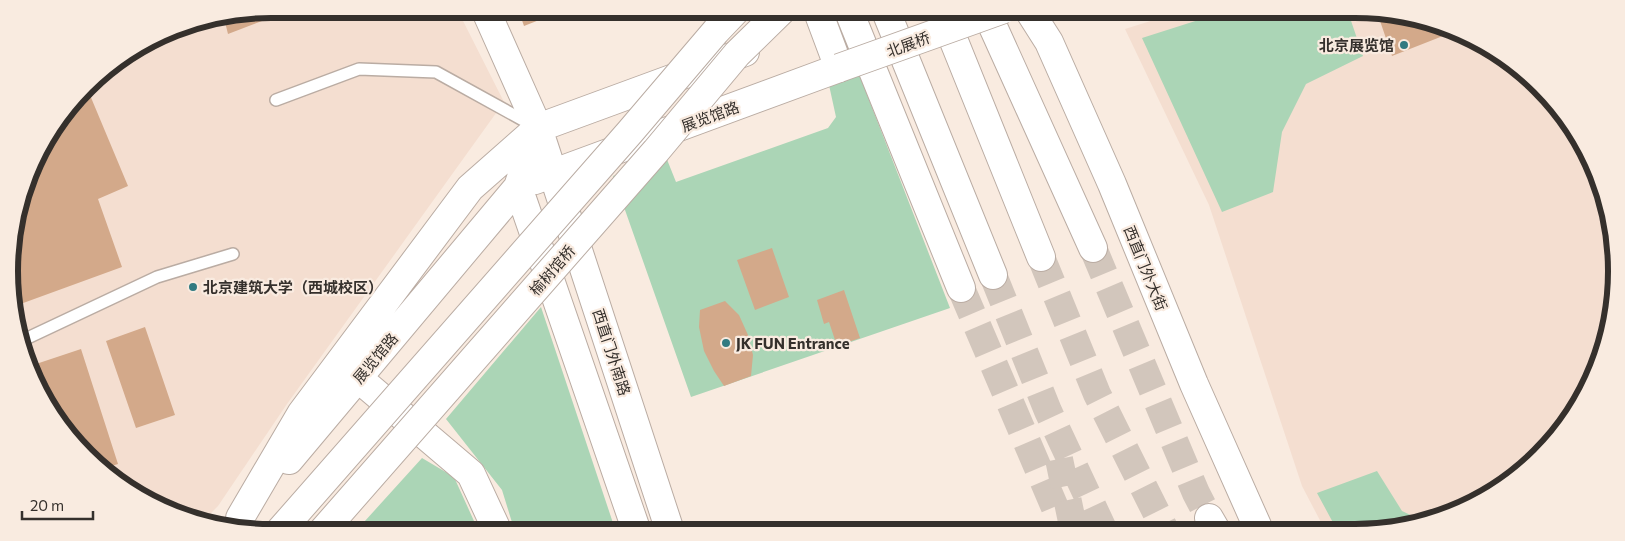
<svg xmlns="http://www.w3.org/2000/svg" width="1625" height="541" viewBox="0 0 1625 541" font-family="Commissioner,'Noto Sans SC',sans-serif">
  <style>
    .built { fill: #f4ded0 }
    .green { fill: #abd5b6 }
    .building { fill: #d3a98a }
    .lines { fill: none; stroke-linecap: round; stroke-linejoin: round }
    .secondary-tunnel { stroke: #d2c6bc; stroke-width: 28; stroke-dasharray: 28 14; stroke-linecap: butt }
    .highway-tunnel { stroke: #d2c6bc; stroke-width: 28; stroke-dasharray: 28 14; stroke-linecap: butt }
    .lane-casing { stroke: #baaca3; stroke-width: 14 }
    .secondary-casing { stroke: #baaca3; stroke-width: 30 }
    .highway-casing { stroke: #baaca3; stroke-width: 30 }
    .lane { stroke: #fff; stroke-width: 11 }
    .secondary { stroke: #fff; stroke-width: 28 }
    .highway { stroke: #fff; stroke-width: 28 }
    .secondary-bridge-casing { stroke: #baaca3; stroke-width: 30; stroke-linecap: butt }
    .secondary-bridge { stroke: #fff; stroke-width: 28 }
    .poi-dot { fill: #317a81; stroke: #f9ebe0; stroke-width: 2 }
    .labels { text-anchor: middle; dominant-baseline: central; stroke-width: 4.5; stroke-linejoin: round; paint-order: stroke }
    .street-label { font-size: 15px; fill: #35302c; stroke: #f9ebe0 }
    .poi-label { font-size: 15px; font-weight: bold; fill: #35302c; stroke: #f9ebe0; text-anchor: start }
    .rim { fill: none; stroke: #35302c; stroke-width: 6 }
  </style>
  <rect width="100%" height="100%" fill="#f9ebe0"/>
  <path class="built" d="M271,9H457L504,102L287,404L218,506L201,523L125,488L53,416L18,338L11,237L36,154L98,74L171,29Z
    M1189,9H1355L1422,18L1514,63L1581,139L1614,236L1607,338L1581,402L1527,467L1470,505L1389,530H1325L1302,486L1209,205L1125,29Z"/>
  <path class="green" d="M1233,9H1347L1363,56L1306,84L1282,132L1273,192L1222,212L1142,38Z
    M859,74L950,308L691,397L613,176L666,157L676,182L828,128L836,117L829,85Z
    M541,307L616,532H515L502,490L446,419Z
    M422,458L454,477L479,532H355Z
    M1377,471L1402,511L1421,520L1389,530H1337L1317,493Z"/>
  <path class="building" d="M270,9H293L228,34L224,18Z
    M518,9H567L524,26Z
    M1377,12L1422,18L1447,30L1448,34L1392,56Z
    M87,88L128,186L98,199L122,267L15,306L11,237L36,154Z
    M772,248L789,297L755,310L737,260Z
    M844,290L860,338L837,346L829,322L824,324L817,300Z
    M725,301L739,315L748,335L753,355L751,376L724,386L714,371L704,351L699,327L700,310Z
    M145,327L175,415L136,428L106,341Z
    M81,349L118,464L105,468L53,416L30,366Z"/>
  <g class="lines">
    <path class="secondary-tunnel" d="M1093,248L1196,493L1209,518
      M961,288L1065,531"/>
    <path class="highway-tunnel" d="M1041,257L1097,394L1165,530
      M993,275L1048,411L1104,531
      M1059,459L1074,531"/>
    <g class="lane-casing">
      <path id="lane" d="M276,100L359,69L436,72L532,125
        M19,342L157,277L233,254"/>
    </g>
    <g class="secondary-casing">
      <path id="secondary" d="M485,9L538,128L670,531
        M848,9L961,288
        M985,9L1093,248
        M1028,9L1049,42L1112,184L1194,384L1259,530
        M535,180L839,68L817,9
        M518,187L637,532
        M358,378L471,474L498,532
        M289,460L518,187L537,130
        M240,518L301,414L470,188L538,128L745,52
        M1209,518L1216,530"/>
    </g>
    <g class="highway-casing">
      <path id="highway" d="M885,9L993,275
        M941,9L1041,257"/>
    </g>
    <use href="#lane" class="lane"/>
    <use href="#secondary" class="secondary"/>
    <use href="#highway" class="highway"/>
    <g class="secondary-bridge-casing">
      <path id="secondary-bridge" d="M839,68L1004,9
        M279,532L630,132L716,31L737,9
        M322,532L656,151L737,54L783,9"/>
    </g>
    <use href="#secondary-bridge" class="secondary-bridge"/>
  </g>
  <g class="poi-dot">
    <circle cx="1404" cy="45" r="5"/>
    <circle cx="193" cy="287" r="5"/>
    <circle cx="726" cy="343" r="5"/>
  </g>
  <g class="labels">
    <g class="street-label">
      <text transform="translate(908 44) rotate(-20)">北展桥</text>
      <text transform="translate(710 116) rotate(-20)">展览馆路</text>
      <text transform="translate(1146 268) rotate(68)">西直门外大街</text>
      <text transform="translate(552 270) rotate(-49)">榆树馆桥</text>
      <text transform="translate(612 352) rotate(72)">西直门外南路</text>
      <text transform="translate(375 358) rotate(-50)">展览馆路</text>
    </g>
    <g class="poi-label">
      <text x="1394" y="45" text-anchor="end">北京展览馆</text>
      <text x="203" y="287">北京建筑大学（西城校区）</text>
      <text x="736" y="343">JK FUN Entrance</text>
    </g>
  </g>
  <path d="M0 0H1625V541H0ZM271 18H1355A253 253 0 0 1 1608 271V271A253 253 0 0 1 1355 524H271A253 253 0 0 1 18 271V271A253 253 0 0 1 271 18Z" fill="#f9ebe0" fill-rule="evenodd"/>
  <path class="rim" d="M271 18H1355A253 253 0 0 1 1608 271V271A253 253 0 0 1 1355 524H271A253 253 0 0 1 18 271V271A253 253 0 0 1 271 18Z"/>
  <path d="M22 511v8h71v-8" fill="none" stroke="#35302c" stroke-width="2.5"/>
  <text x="30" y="511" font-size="15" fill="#35302c" stroke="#f9ebe0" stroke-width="4" paint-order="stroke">20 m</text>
</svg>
